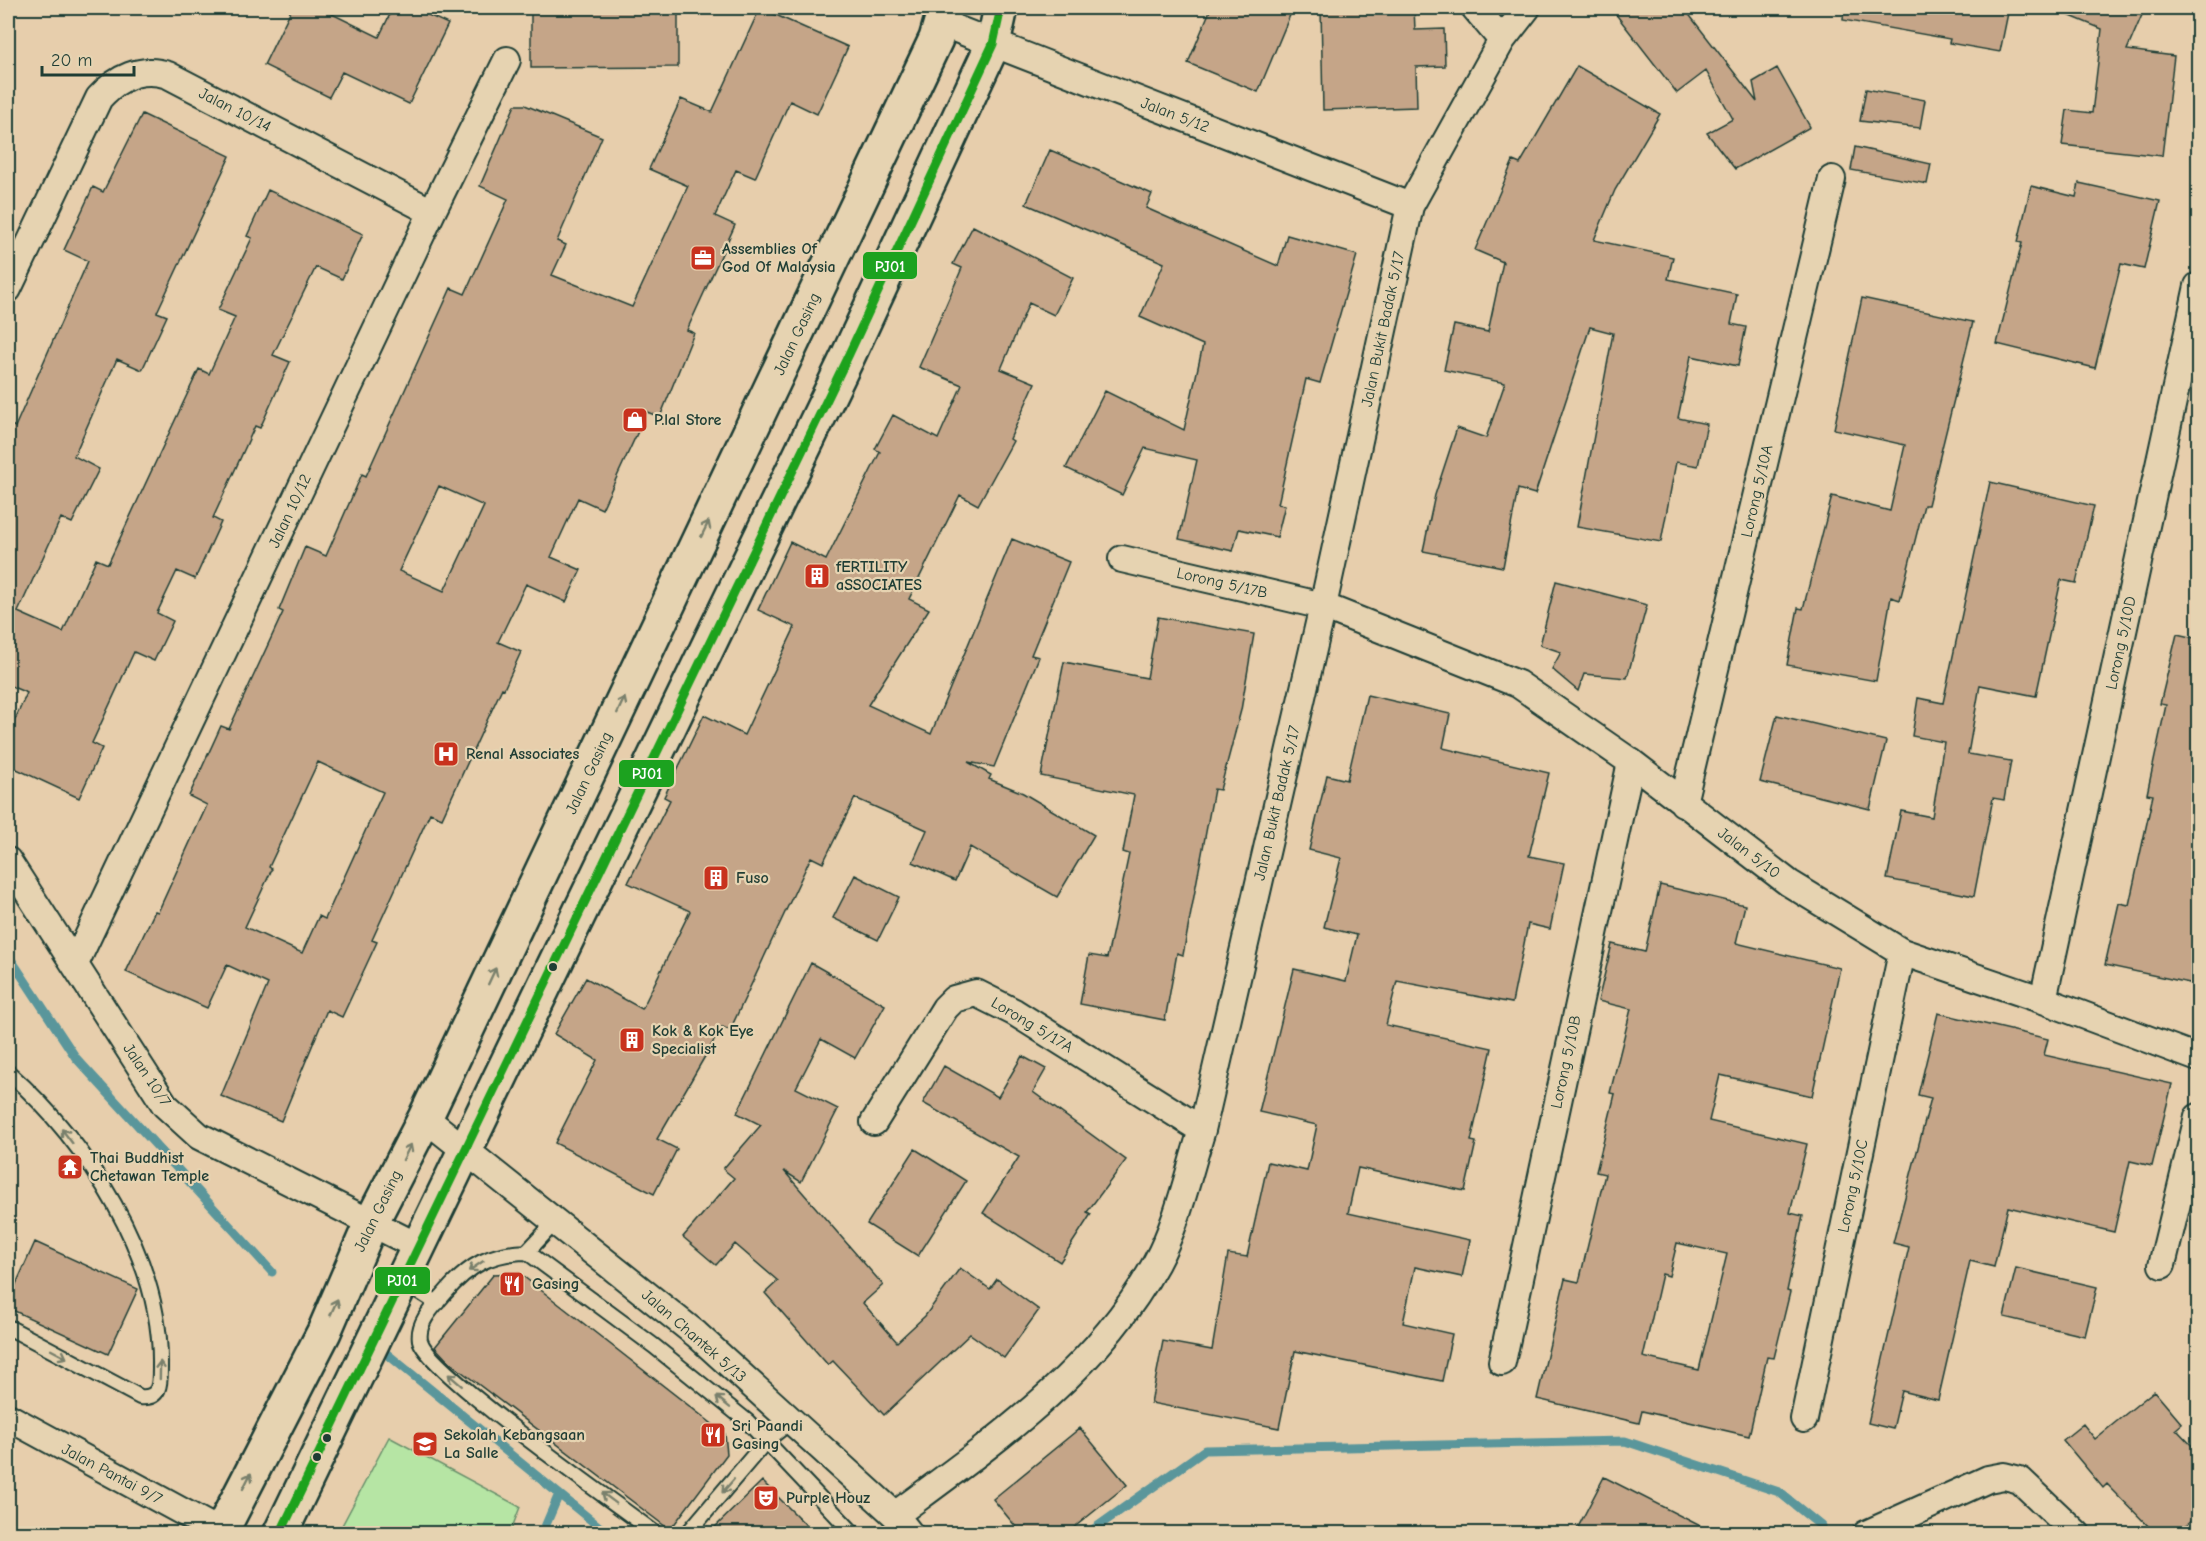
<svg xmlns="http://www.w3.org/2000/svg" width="2206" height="1541" viewBox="0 0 2206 1541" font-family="'Comic Neue',sans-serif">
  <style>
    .green { fill: #b6e5a4; stroke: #6a916c; stroke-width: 1.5 }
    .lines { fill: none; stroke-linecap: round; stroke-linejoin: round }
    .stream { stroke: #5a969b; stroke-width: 9 }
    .building { fill: #c5a588; stroke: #1f3d34; stroke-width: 1.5; fill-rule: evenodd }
    .lane-casing { stroke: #1f3d34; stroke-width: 18 }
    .street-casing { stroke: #1f3d34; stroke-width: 30 }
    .primary-casing { stroke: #1f3d34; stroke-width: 38 }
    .lane { stroke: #e6d3b1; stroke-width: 14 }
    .street { stroke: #e6d3b1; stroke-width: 26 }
    .primary { stroke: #e6d3b1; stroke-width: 33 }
    .bus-1-casing { stroke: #e6d3b1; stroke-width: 14 }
    .bus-1 { stroke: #1ca21f; stroke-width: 9 }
    .oneway { stroke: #79806c }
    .bus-dot { fill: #1f3d34; stroke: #e6d3b1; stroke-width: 2 }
    .labels { text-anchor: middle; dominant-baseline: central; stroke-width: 4.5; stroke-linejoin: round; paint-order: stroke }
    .street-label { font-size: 16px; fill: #1f3d34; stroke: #e6d3b1 }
    .poi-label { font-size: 16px; font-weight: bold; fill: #1f3d34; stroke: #e6d3b1; text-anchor: start }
    .line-badge { stroke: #e6d3b1; stroke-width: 2 }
    .badge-label { font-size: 16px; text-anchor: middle; font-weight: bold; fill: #fff }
  </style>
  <rect width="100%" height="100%" fill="#e7ceac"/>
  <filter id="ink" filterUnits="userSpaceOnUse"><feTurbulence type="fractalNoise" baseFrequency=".0167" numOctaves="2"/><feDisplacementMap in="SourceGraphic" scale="12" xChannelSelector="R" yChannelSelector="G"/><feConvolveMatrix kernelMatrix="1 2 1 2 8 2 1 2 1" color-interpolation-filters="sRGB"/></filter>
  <g filter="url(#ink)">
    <path class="green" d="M389,1437L520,1507L510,1533H338Z"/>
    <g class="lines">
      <path class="stream" d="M8,955L76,1058L272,1272
        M381,1349L608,1534
        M542,1534L559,1494
        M1087,1534L1205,1450L1625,1441L1779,1492L1821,1526"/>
    </g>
    <path class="building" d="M292,8H320L379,37L393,8H413L448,24L409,104L342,72L329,97L264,65Z
      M531,8H678V67L531,68Z
      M760,8L848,47L817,114L790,101L755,178L736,170L715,216L735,225L687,330L694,333L660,417L647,412L602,509L578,498L551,557L581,570L566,602L526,584L498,642L521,652L504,689L502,688L442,818L430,813L372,940L377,942L342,1017L327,1010L281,1121L221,1096L268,984L227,965L207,1008L126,972L155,911L158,912L207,805L189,796L221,726L229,729L283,612L279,610L305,547L326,556L362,474L366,476L451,288L465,294L508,199L480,186L515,105H525L602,137L557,241L566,245L552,275L632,307L688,186L649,169L681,99L712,112ZM439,486L484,506L444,591L399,571ZM318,762L383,792L325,919L319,916L302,953L245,927L272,869L269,867Z
      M1211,8H1293L1258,92L1188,63Z
      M1321,8H1414L1415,30L1444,29L1445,66L1416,67L1417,107L1323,110Z
      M1611,8H1684L1757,102L1753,82L1777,68L1810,127L1735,169L1707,133L1733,119L1706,71L1677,93Z
      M1844,8H2009L2000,52L1949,43L1950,39L1843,20Z
      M2051,8H2145L2127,50L2174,56L2162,156L2062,145L2067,110L2092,113L2102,29Z
      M1577,66L1660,114L1615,190L1594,240L1673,257L1668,279L1737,294L1731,324L1746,327L1738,366L1691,356L1678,418L1707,424L1698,466L1676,462L1661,542L1577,527L1613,333L1590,327L1535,494L1518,489L1503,567L1423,551L1435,495L1457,428L1486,438L1505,383L1444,370L1454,325L1488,332L1503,262L1475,250L1513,161L1520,164Z
      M1866,89L1925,100L1920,128L1860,121Z
      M142,114L230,156L157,312L167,316L142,370L117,359L74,456L99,469L72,523L61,518L18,612L63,632L96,559L108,564L199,369L209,374L235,317L218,310L252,238L247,236L268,190L363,234L342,279L316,267L273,355L290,362L260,428L255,426L213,518L221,522L195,579L177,571L157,613L173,621L154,661L134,652L92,743L102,748L79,798L8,765V735L27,693L8,685V423L15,427L88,261L64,250L93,187L103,192Z
      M1855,147L1931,164L1927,184L1851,170Z
      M1050,150L1152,194L1146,208L1278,266L1287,235L1357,255L1320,383L1306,379L1278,504L1285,505L1277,537L1239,529L1233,551L1179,539L1197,460L1145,448L1122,495L1066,468L1105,391L1184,430L1203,345L1140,317L1164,263L1026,204Z
      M2079,183L2160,201L2144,269L2121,264L2095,368L1997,344L2022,243L2018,242L2031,186L2076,197Z
      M973,226L1073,278L1054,315L1029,303L1001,369L1035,383L1010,439L1013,441L978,505L960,495L909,599L929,609L868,705L931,734L1012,539L1069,562L1031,655L1039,657L994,767L968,762L991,775L989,779L1023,793L1094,835L1057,897L970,847L955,881L913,862L927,830L855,798L823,863L811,857L730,1030L722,1027L657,1139L677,1149L654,1194L555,1143L597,1060L554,1034L586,978L642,1009L690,911L628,883L670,800L664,797L704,715L744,735L795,627L758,610L790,542L826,560L880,452L875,449L893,415L938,439L962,385L919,367L962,268L953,264Z
      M1862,298L1973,322L1928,505H1924L1900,600L1891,597L1876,681L1787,665L1798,608L1803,609L1832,496L1890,511L1905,445L1834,429Z
      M1990,482L2094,506L2076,583L2061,580L2036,696L1980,685L1968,754L2011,761L2004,800L1993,798L1974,896L1887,879L1901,811L1932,817L1944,742L1912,736L1918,698L1943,703Z
      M1556,581L1647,605L1627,678L1584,674L1578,691L1552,669L1561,652L1540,645Z
      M1158,617L1254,634L1241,710L1220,790L1214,789L1183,955L1177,953L1165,1020L1080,1004L1089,955L1107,958L1129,854L1123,852L1134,795L1041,776L1064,662L1147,678Z
      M2177,634L2199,639V985L2105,965L2119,903L2129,905L2153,795L2147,794L2166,705L2160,704Z
      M1367,695L1450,714L1443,748L1549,773L1529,856L1564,863L1550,929L1528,924L1512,1003L1397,981L1386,1025L1492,1048L1471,1141L1476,1142L1465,1191L1358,1168L1348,1213L1470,1240L1462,1277L1415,1267L1403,1323L1452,1334L1442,1381L1295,1351L1279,1428L1151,1403L1163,1341L1212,1350L1228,1254L1247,1257L1268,1162L1307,1171L1317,1125L1259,1112L1294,969L1346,981L1357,935L1324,927L1341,858L1309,850L1327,775L1347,780Z
      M1777,715L1886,741L1870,809L1760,782Z
      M855,875L899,897L878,940L833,918Z
      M1660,885L1745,905L1736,943L1840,968L1812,1096L1720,1075L1709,1121L1807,1144L1790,1213L1803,1216L1787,1291L1790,1292L1774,1358L1767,1357L1749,1436L1642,1411L1639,1423L1537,1399L1565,1279L1579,1282L1605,1174L1596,1172L1615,1094L1610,1093L1631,1009L1598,1001L1612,944L1645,952ZM1677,1243L1727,1254L1699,1370L1643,1357L1662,1274L1669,1276Z
      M811,963L885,1005L855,1058L821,1039L796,1088L838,1109L801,1182L784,1171L883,1285L863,1303L897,1342L925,1316L960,1268L990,1289L997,1279L1039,1310L1004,1358L970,1334L884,1415L833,1361L828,1365L765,1293L778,1281L735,1244L716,1265L683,1237L734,1178L723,1169L761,1125L737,1113Z
      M1938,1013L2048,1039L2044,1055L2172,1084L2152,1166L2130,1161L2114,1232L2008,1207L1994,1267L1970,1261L1938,1400L1902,1391L1893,1429L1868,1423L1909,1247L1893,1243L1931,1098L1918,1095Z
      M1022,1056L1046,1069L1033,1092L1126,1160L1087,1212L1091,1214L1060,1262L983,1213L1019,1157L923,1103L944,1066L998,1097Z
      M915,1149L966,1181L918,1256L867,1224Z
      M35,1242L138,1289L108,1354L8,1308V1302Z
      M2016,1268L2097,1287L2085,1336L2004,1317Z
      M519,1273L725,1434L727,1454L670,1530L449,1362L435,1347L494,1274Z
      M2154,1391L2182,1424L2176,1429L2199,1453V1513L2178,1533H2155L2107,1484L2103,1488L2063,1440L2083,1424L2095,1439Z
      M1080,1428L1127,1485L1067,1533H1021L993,1499Z
      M1604,1477L1714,1533H1575Z
      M762,1481L814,1533H709Z"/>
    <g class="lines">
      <g class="lane-casing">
        <path id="lane" d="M8,1072C87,1142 162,1257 160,1366C160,1383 161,1399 140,1397L8,1327
          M527,1252L555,1222
          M404,1282L437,1303
          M656,1534C620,1506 426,1371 420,1340C417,1322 434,1306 445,1293C469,1265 490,1253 527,1252L654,1346L748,1422L854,1534
          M687,1534L766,1441L791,1421"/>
      </g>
      <g class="street-casing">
        <path id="street" d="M1475,8L1502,40
          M941,23L1410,206
          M8,289L99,98C117,78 141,66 168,75L432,212
          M1122,559L1323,606L1518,684L1631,762L1789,883L1902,952L2043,1000L2198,1058
          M1683,803L1832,179
          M8,861L165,1105L199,1136L419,1247
          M75,964L432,212L507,60
          M2043,1000L2198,286
          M425,1118L696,1334L895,1515L910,1534
          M874,1122L945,1008L954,999L976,993L1014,1012L1202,1130
          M2162,1265L2198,1117
          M1502,1362L1631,762
          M8,1417L205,1524L215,1534
          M1804,1419L1902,952
          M895,1515C991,1444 1097,1371 1156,1263C1178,1223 1188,1174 1202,1130L1323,606L1410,206L1502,40L1527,8
          M1866,1534L1988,1479L2004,1476L2020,1480L2077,1534"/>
      </g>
      <g class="primary-casing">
        <path id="primary" d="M220,1534L324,1332L371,1223L425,1118L936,39L945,8
          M280,1534L849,354L993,44L1001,8"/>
      </g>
      <use href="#lane" class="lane"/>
      <use href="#street" class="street"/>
      <use href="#primary" class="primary"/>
      <g class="bus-1-casing">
        <path id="bus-1" d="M280,1534L849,354L993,44L1001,8"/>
      </g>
      <use href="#bus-1" class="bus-1"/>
    </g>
    <defs><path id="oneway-shaft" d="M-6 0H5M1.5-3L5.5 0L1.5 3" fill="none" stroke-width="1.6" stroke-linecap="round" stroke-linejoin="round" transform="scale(1.5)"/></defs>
    <g class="oneway">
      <use href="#oneway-shaft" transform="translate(705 529) rotate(-64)"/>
      <use href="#oneway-shaft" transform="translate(621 705) rotate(-65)"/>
      <use href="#oneway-shaft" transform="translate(492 976) rotate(-65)"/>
      <use href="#oneway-shaft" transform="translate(67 1136) rotate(-127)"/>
      <use href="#oneway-shaft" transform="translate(407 1152) rotate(-63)"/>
      <use href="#oneway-shaft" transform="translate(476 1266) rotate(146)"/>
      <use href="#oneway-shaft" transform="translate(334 1307) rotate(-66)"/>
      <use href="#oneway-shaft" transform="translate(59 1354) rotate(28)"/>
      <use href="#oneway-shaft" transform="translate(160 1370) rotate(-89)"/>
      <use href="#oneway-shaft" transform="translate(455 1380) rotate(-139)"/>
      <use href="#oneway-shaft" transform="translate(723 1402) rotate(-141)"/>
      <use href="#oneway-shaft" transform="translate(247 1481) rotate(-63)"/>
      <use href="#oneway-shaft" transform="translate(728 1486) rotate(131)"/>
      <use href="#oneway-shaft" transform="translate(609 1498) rotate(-143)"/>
    </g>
  </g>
  <defs>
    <g id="office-square" transform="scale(1.35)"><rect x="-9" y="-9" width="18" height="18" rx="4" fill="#c8321e" stroke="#e6d3b1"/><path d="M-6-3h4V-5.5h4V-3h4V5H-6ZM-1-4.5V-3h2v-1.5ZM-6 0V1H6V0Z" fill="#fff"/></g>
    <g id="shop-square" transform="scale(1.35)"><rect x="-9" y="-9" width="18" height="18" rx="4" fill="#c8321e" stroke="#e6d3b1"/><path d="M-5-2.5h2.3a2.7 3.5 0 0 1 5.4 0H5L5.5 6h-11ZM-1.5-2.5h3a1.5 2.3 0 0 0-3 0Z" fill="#fff"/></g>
    <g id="building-square" transform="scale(1.35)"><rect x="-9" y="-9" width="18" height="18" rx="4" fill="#c8321e" stroke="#e6d3b1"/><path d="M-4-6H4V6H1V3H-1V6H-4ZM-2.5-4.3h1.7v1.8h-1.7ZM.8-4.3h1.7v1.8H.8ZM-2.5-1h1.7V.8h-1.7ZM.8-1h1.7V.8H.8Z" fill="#fff"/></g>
    <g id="hospital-square" transform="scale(1.35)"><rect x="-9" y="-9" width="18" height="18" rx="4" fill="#c8321e" stroke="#e6d3b1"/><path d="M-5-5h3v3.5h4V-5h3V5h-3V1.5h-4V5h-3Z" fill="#fff"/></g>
    <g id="temple-square" transform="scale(1.35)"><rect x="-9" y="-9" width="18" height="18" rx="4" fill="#c8321e" stroke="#e6d3b1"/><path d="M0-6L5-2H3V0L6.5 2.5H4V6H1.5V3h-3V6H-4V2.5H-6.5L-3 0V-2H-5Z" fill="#fff"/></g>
    <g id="restaurant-square" transform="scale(1.35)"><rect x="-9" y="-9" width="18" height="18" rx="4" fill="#c8321e" stroke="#e6d3b1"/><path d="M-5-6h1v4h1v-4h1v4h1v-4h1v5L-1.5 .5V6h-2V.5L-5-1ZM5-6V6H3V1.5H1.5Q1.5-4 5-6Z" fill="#fff"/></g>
    <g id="school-square" transform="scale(1.35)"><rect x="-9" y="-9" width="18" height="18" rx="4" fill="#c8321e" stroke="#e6d3b1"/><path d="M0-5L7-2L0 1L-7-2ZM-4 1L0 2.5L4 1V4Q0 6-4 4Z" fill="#fff"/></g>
    <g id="theatre-square" transform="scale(1.35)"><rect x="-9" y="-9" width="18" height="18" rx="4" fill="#c8321e" stroke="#e6d3b1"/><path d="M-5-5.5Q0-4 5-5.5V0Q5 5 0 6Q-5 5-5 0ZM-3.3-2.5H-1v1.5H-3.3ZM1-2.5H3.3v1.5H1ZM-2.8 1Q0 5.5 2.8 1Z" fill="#fff"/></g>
  </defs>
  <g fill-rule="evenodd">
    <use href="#office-square" x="703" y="258"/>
    <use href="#shop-square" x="635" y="420"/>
    <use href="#building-square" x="817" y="576"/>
    <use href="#hospital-square" x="446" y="754"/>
    <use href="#building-square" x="716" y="878"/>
    <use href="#building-square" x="632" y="1040"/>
    <use href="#temple-square" x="70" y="1167"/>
    <use href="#restaurant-square" x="512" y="1284"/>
    <use href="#restaurant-square" x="713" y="1435"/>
    <use href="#school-square" x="425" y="1444"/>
    <use href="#theatre-square" x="766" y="1498"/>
  </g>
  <g class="bus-dot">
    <circle cx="553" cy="967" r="5"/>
    <circle cx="327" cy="1438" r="5"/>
    <circle cx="317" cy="1457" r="5"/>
  </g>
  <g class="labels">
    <g class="street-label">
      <text transform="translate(235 110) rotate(27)">Jalan 10/14</text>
      <text transform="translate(1175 115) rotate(21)">Jalan 5/12</text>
      <text transform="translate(1383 329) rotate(-78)">Jalan Bukit Badak 5/17</text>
      <text transform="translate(797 334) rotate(-65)">Jalan Gasing</text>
      <text transform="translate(1757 491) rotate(-77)">Lorong 5/10A</text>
      <text transform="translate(290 511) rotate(-65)">Jalan 10/12</text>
      <text transform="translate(1222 583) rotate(13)">Lorong 5/17B</text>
      <text transform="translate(2121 643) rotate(-78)">Lorong 5/10D</text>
      <text transform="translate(589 773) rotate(-65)">Jalan Gasing</text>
      <text transform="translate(1277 803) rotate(-77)">Jalan Bukit Badak 5/17</text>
      <text transform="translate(1749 853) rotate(37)">Jalan 5/10</text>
      <text transform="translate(1032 1025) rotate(31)">Lorong 5/17A</text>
      <text transform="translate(1566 1062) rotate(-78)">Lorong 5/10B</text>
      <text transform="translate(147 1075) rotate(56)">Jalan 10/7</text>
      <text transform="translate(1853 1186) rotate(-78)">Lorong 5/10C</text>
      <text transform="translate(378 1211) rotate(-64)">Jalan Gasing</text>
      <text transform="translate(694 1336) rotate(41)">Jalan Chantek 5/13</text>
      <text transform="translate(112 1474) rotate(28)">Jalan Pantai 9/7</text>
    </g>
    <g class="poi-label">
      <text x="722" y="249">Assemblies Of<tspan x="722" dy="18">God Of Malaysia</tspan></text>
      <text x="654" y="420">P.lal Store</text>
      <text x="836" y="567">fERTILITY<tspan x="836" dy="18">aSSOCIATES</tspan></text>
      <text x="466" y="754">Renal Associates</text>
      <text x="736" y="878">Fuso</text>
      <text x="652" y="1031">Kok &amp; Kok Eye<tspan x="652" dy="18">Specialist</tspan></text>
      <text x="90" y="1158">Thai Buddhist<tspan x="90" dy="18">Chetawan Temple</tspan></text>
      <text x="532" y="1284">Gasing</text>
      <text x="732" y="1426">Sri Paandi<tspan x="732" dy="18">Gasing</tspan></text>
      <text x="444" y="1435">Sekolah Kebangsaan<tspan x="444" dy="18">La Salle</tspan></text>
      <text x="786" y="1498">Purple Houz</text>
    </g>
  </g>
  <g class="line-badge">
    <rect x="862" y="251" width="56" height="29" rx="6" fill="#1ca21f"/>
    <rect x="618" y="759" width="57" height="29" rx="6" fill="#1ca21f"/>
    <rect x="374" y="1266" width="57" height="29" rx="6" fill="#1ca21f"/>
  </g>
  <g class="badge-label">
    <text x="890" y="272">PJ01</text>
    <text x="647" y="779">PJ01</text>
    <text x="402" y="1286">PJ01</text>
  </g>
  <rect width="2206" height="1541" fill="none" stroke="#e6d3b1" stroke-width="30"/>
  <rect x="15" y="15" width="2176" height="1511" fill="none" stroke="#1f3d34" stroke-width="2" filter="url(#ink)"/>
  <path d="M42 66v9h92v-9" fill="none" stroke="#1f3d34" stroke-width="3"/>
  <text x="51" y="66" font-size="18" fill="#1f3d34" stroke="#e6d3b1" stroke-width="4.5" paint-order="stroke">20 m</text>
</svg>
